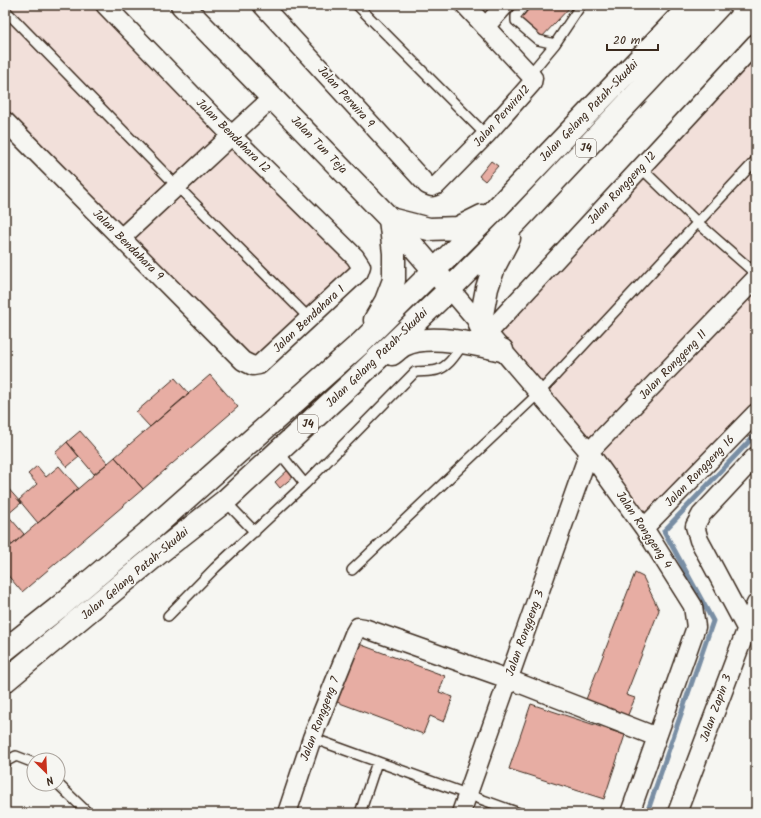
<svg xmlns="http://www.w3.org/2000/svg" width="761" height="818" viewBox="0 0 761 818" font-family="Kalam,sans-serif">
  <style>
    .built { fill: #f2e0da }
    .lines { fill: none; stroke-linecap: round; stroke-linejoin: round }
    .stream { stroke: #798ea4; stroke-width: 5 }
    .building { fill: #e7ada3; stroke: #3b2a1e }
    .lane-casing { stroke: #3b2a1e; stroke-width: 12 }
    .street-casing { stroke: #3b2a1e; stroke-width: 21 }
    .secondary-casing { stroke: #3b2a1e; stroke-width: 25 }
    .primary-casing { stroke: #3b2a1e; stroke-width: 25 }
    .lane { stroke: #f6f6f2; stroke-width: 9 }
    .street { stroke: #f6f6f2; stroke-width: 18 }
    .secondary { stroke: #f6f6f2; stroke-width: 22 }
    .primary { stroke: #f6f6f2; stroke-width: 22 }
    .labels { text-anchor: middle; dominant-baseline: central; stroke-width: 4; stroke-linejoin: round; paint-order: stroke }
    .shield { fill: #f6f6f2; stroke: #73675e; stroke-width: 1 }
    .shield-label { font-size: 11px; font-weight: bold; fill: #3b2a1e }
    .street-label { font-size: 12px; fill: #3b2a1e; stroke: #f6f6f2 }
  </style>
  <rect width="100%" height="100%" fill="#f6f6f2"/>
  <filter id="ink" filterUnits="userSpaceOnUse"><feTurbulence type="fractalNoise" baseFrequency=".025" numOctaves="2"/><feDisplacementMap in="SourceGraphic" scale="8" xChannelSelector="R" yChannelSelector="G"/><feConvolveMatrix kernelMatrix="1 2 1 2 8 2 1 2 1" color-interpolation-filters="sRGB"/></filter>
  <g filter="url(#ink)">
    <path class="built" d="M5,5H96L354,268L256,360L244,355L5,112Z
      M756,55V402L645,518L496,334Z"/>
    <g class="lines">
      <path class="stream" d="M647,813L713,621L664,531L756,434"/>
    </g>
    <path class="building" d="M530,5H572L540,39L518,18Z
      M491,161L498,166L485,181L479,176Z
      M210,375L238,407L143,489L115,457Z
      M175,378L189,394L150,427L136,412Z
      M80,431L108,463L94,474L67,442Z
      M67,442L79,457L67,467L55,453Z
      M115,457L143,489L22,592L5,572V551Z
      M37,466L46,477L59,466L78,488L38,523L19,500L37,484L28,474Z
      M289,469L295,475L280,488L275,482Z
      M5,486H6L21,503L7,515L5,512Z
      M5,512L24,534L12,545L5,537Z
      M635,573L643,577L659,610L626,695L635,698L627,717L585,702Z
      M359,644L445,676L439,692L453,697L444,722L430,716L423,734L337,702Z
      M531,704L625,735L604,799L509,769Z"/>
    <g class="lines">
      <g class="lane-casing">
        <path id="lane" d="M357,5L486,135
          M525,5L516,16V21L538,40L555,44
          M5,10L177,186L310,319
          M530,74L555,44L581,5
          M641,168L698,223L756,274
          M278,451L305,484
          M225,501L255,532
          M352,570L539,393L756,160
          M168,616L215,568L305,484L415,372C422,371 430,372 437,370C449,367 457,352 464,343
          M312,738L519,813
          M5,762L16,756L34,763
          M58,784L88,813
          M360,813L377,762"/>
      </g>
      <g class="street-casing">
        <path id="street" d="M262,5L427,185L432,187L437,185L486,135L532,83L533,78L465,5
          M485,27L505,5
          M5,121L243,361L253,366L259,365L359,272L361,266L355,257L231,135L105,5
          M121,238L273,97
          M450,289L589,452L644,528L693,606L696,627L630,813
          M488,333L756,43
          M644,528L756,413
          M746,628L699,540L695,526L701,515L756,456
          M287,813L312,738L354,634L358,627L364,628L508,679L657,737
          M461,813L589,452L756,278
          M677,813L756,604"/>
      </g>
      <g class="secondary-casing">
        <path id="secondary" d="M182,5L390,219L450,289"/>
      </g>
      <g class="primary-casing">
        <path id="primary" d="M375,320L386,301L394,280V253L390,219L429,229L458,228L482,216
          M480,325L487,288L494,267L509,238
          M392,354C396,351 400,347 404,345C428,333 476,344 502,350
          M5,650L58,608L146,534L361,343L496,209L691,5
          M5,681L160,552L225,501L354,381L450,289L519,219L720,5"/>
      </g>
      <use href="#lane" class="lane"/>
      <use href="#street" class="street"/>
      <use href="#secondary" class="secondary"/>
      <use href="#primary" class="primary"/>
    </g>
  </g>
  <g class="labels">
    <g class="shield">
      <rect x="576" y="139" width="20" height="18" rx="3"/>
      <rect x="298" y="415" width="20" height="18" rx="3"/>
    </g>
    <g class="shield-label">
      <text x="586" y="148">J4</text>
      <text x="308" y="424">J4</text>
    </g>
    <g class="street-label">
      <text transform="translate(346 97) rotate(48)">Jalan Perwira 9</text>
      <text transform="translate(589 111) rotate(-46)">Jalan Gelang Patah-Skudai</text>
      <text transform="translate(502 116) rotate(-48)">Jalan Perwira12</text>
      <text transform="translate(233 136) rotate(45)">Jalan Bendahara 12</text>
      <text transform="translate(319 145) rotate(46)">Jalan Tun Teja</text>
      <text transform="translate(622 188) rotate(-47)">Jalan Ronggeng 12</text>
      <text transform="translate(128 245) rotate(45)">Jalan Bendahara 9</text>
      <text transform="translate(309 319) rotate(-43)">Jalan Bendahara 1</text>
      <text transform="translate(377 358) rotate(-44)">Jalan Gelang Patah-Skudai</text>
      <text transform="translate(673 365) rotate(-46)">Jalan Ronggeng 11</text>
      <text transform="translate(700 471) rotate(-46)">Jalan Ronggeng 16</text>
      <text transform="translate(644 530) rotate(56)">Jalan Ronggeng 4</text>
      <text transform="translate(135 574) rotate(-40)">Jalan Gelang Patah-Skudai</text>
      <text transform="translate(525 633) rotate(-70)">Jalan Ronggeng 3</text>
      <text transform="translate(716 708) rotate(-70)">Jalan Zapin 3</text>
      <text transform="translate(320 719) rotate(-69)">Jalan Ronggeng 7</text>
    </g>
  </g>
  <rect width="761" height="818" fill="none" stroke="#f6f6f2" stroke-width="20"/>
  <rect x="10" y="10" width="741" height="798" fill="none" stroke="#3b2a1e" stroke-width="1.5" filter="url(#ink)"/>
  <g transform="translate(46 772) rotate(156)"><circle r="19" fill="#f6f6f2" stroke="#aba49d"/>
  <path d="M0-3L7 15L0 10L-7 15Z" fill="#c8321e"/>
  <text y="-6" font-size="11" font-weight="bold" text-anchor="middle" fill="#3b2a1e">N</text>
  </g>
  <path d="M607 44v6h51v-6" fill="none" stroke="#3b2a1e" stroke-width="2"/>
  <text x="613" y="44" font-size="12" fill="#3b2a1e" stroke="#f6f6f2" stroke-width="3" paint-order="stroke">20 m</text>
</svg>
